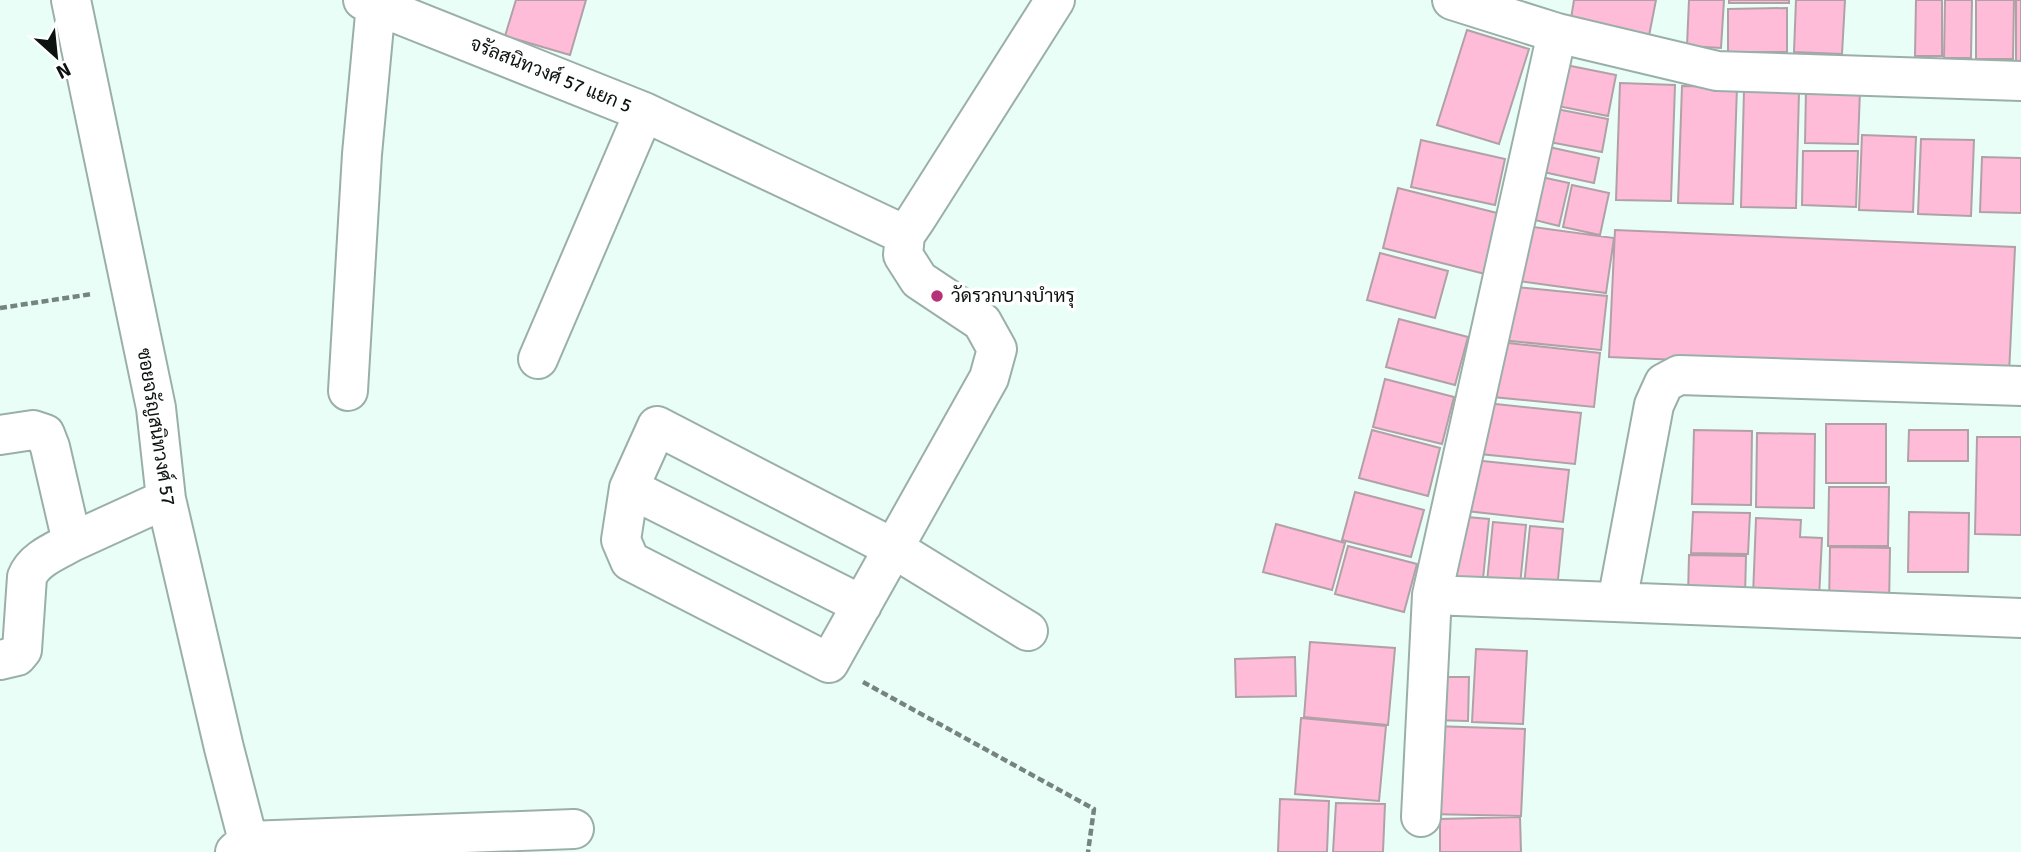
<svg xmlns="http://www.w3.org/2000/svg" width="2021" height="852" viewBox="0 0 2021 852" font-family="Signika,Sarabun,sans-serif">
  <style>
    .building { fill: #febcd8; stroke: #b2a0a7; stroke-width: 2 }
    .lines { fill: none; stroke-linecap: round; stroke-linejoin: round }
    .minor-casing { stroke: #9bafa9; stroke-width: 42 }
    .path { stroke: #76847f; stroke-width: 4.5; stroke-dasharray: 7 3.5; stroke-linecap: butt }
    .minor { stroke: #fff; stroke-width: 38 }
    .poi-dot { fill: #b63278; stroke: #fff; stroke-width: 2.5 }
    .labels { text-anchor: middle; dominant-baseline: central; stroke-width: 7; stroke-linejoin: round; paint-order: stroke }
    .street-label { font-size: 19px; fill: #0c1311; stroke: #fff }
    .poi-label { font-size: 19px; fill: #0c1311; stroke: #fff; text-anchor: start }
  </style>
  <rect width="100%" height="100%" fill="#e8fef7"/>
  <path class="building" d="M516,0H586L570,55L505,36Z
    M1574,0H1656L1647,46L1569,31Z
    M1689,0H1724L1721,48L1687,46Z
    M1729,0H1789V3H1729Z
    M1796,0H1845L1842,54L1794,52Z
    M1916,0H1942V56H1915Z
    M1945,0H1972L1971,58H1944Z
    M1976,0H2014L2013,59H1976Z
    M2016,0H2021V63H2016Z
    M1787,8V52H1728V9Z
    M1467,30L1529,49L1499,144L1437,125Z
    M1561,64L1616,75L1608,116L1553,105Z
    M1620,83L1675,85L1671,201L1616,200Z
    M1682,86L1737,87L1733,204L1678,203Z
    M1806,89L1860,90L1858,144L1805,143Z
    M1744,90L1799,91L1796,208L1741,207Z
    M1546,107L1608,119L1602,152L1539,140Z
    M1862,135L1916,137L1913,212L1859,210Z
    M1921,139L1974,140L1971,216L1918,214Z
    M1421,140L1505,159L1495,205L1411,187Z
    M1540,145L1599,158L1594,183L1534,170Z
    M1803,151H1858L1856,207L1802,205Z
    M1982,157L2021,158V213L1980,212Z
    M1532,175L1569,183L1559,226L1523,217Z
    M1572,185L1609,193L1600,235L1563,227Z
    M1398,188L1501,214L1485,274L1383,248Z
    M1519,225L1614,238L1606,293L1511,280Z
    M1615,230L2015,247L2009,374L1609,357Z
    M1380,253L1448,271L1435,318L1367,300Z
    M1506,286L1607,296L1601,350L1500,340Z
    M1399,319L1468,337L1455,385L1386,367Z
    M1499,342L1600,353L1594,407L1493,397Z
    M1385,379L1454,397L1442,444L1373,427Z
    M1486,403L1581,413L1575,464L1480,454Z
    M1826,424H1886V483H1826Z
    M1372,430L1440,448L1428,496L1359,478Z
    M1694,430L1752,431L1751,505L1692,504Z
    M1909,430H1968V461H1908Z
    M1757,433L1815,434L1814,508L1756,507Z
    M1977,437H2021V535L1975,534Z
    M1473,460L1569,470L1563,522L1467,511Z
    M1829,487H1889L1888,546H1828Z
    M1355,492L1424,510L1411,557L1342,540Z
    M1693,512L1750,513L1748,554L1691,553Z
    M1909,512L1969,513L1968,572H1908Z
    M1456,516L1489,519L1483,579L1450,576Z
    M1756,518L1801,520L1800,537L1822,538L1819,598L1753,596Z
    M1493,522L1526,525L1520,585L1487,582Z
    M1276,524L1345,543L1332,590L1263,572Z
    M1530,526L1563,529L1557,589L1524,586Z
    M1348,546L1417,564L1404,612L1335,594Z
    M1830,547L1890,548L1889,607H1829Z
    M1689,555L1746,556L1745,597L1688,596Z
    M1310,642L1395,648L1388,725L1304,717Z
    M1476,649L1527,651L1523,724L1472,722Z
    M1295,657L1296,696L1236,697L1235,659Z
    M1431,677H1469L1468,721L1430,720Z
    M1301,718L1386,726L1379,801L1295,794Z
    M1432,726L1525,729L1521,816L1429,814Z
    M1280,799L1329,801L1327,852H1278Z
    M1336,803L1385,804L1383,852H1333Z
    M1520,817L1521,852H1440V819Z"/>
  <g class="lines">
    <g class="minor-casing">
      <path id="minor" d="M71,0L156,408L166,499L224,748L251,852
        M363,0L644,112L538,359
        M1452,0L1557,33L1717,71L2021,81
        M1557,33L1432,595L2021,618
        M644,112L905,235
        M348,391L362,154L376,4
        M0,435L33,430L45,434L50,447L72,542L166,499
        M629,488L862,605
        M1617,602L1654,405L1664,383L1679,375L2021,386
        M1028,631L893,548L657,426L629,488L621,540L630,561L829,663L989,378L997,349L982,322L919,280L903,255L905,235L916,219L1055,0
        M0,660L17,656L22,650L27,577C34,559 56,551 72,542
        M1421,817L1432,595
        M235,852L247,841L574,829"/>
    </g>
    <path class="path" d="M0,308L92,294
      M863,682L1094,809L1088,852"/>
    <use href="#minor" class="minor"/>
  </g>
  <circle class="poi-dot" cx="937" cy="296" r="7"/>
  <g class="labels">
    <g class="street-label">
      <text transform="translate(551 75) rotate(22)">จรัลสนิทวงศ์ 57 แยก 5</text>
      <text transform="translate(156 427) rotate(81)">ซอยจรัญสนิทวงศ์ 57</text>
    </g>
    <g class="poi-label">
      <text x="951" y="296">วัดรวกบางบำหรุ</text>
    </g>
  </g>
  <g transform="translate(56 56) rotate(153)" stroke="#ffffff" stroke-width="5" paint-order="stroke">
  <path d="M0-5L12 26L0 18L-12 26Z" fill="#0c1311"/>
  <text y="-10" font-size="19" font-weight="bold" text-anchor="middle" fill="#0c1311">N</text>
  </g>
</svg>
